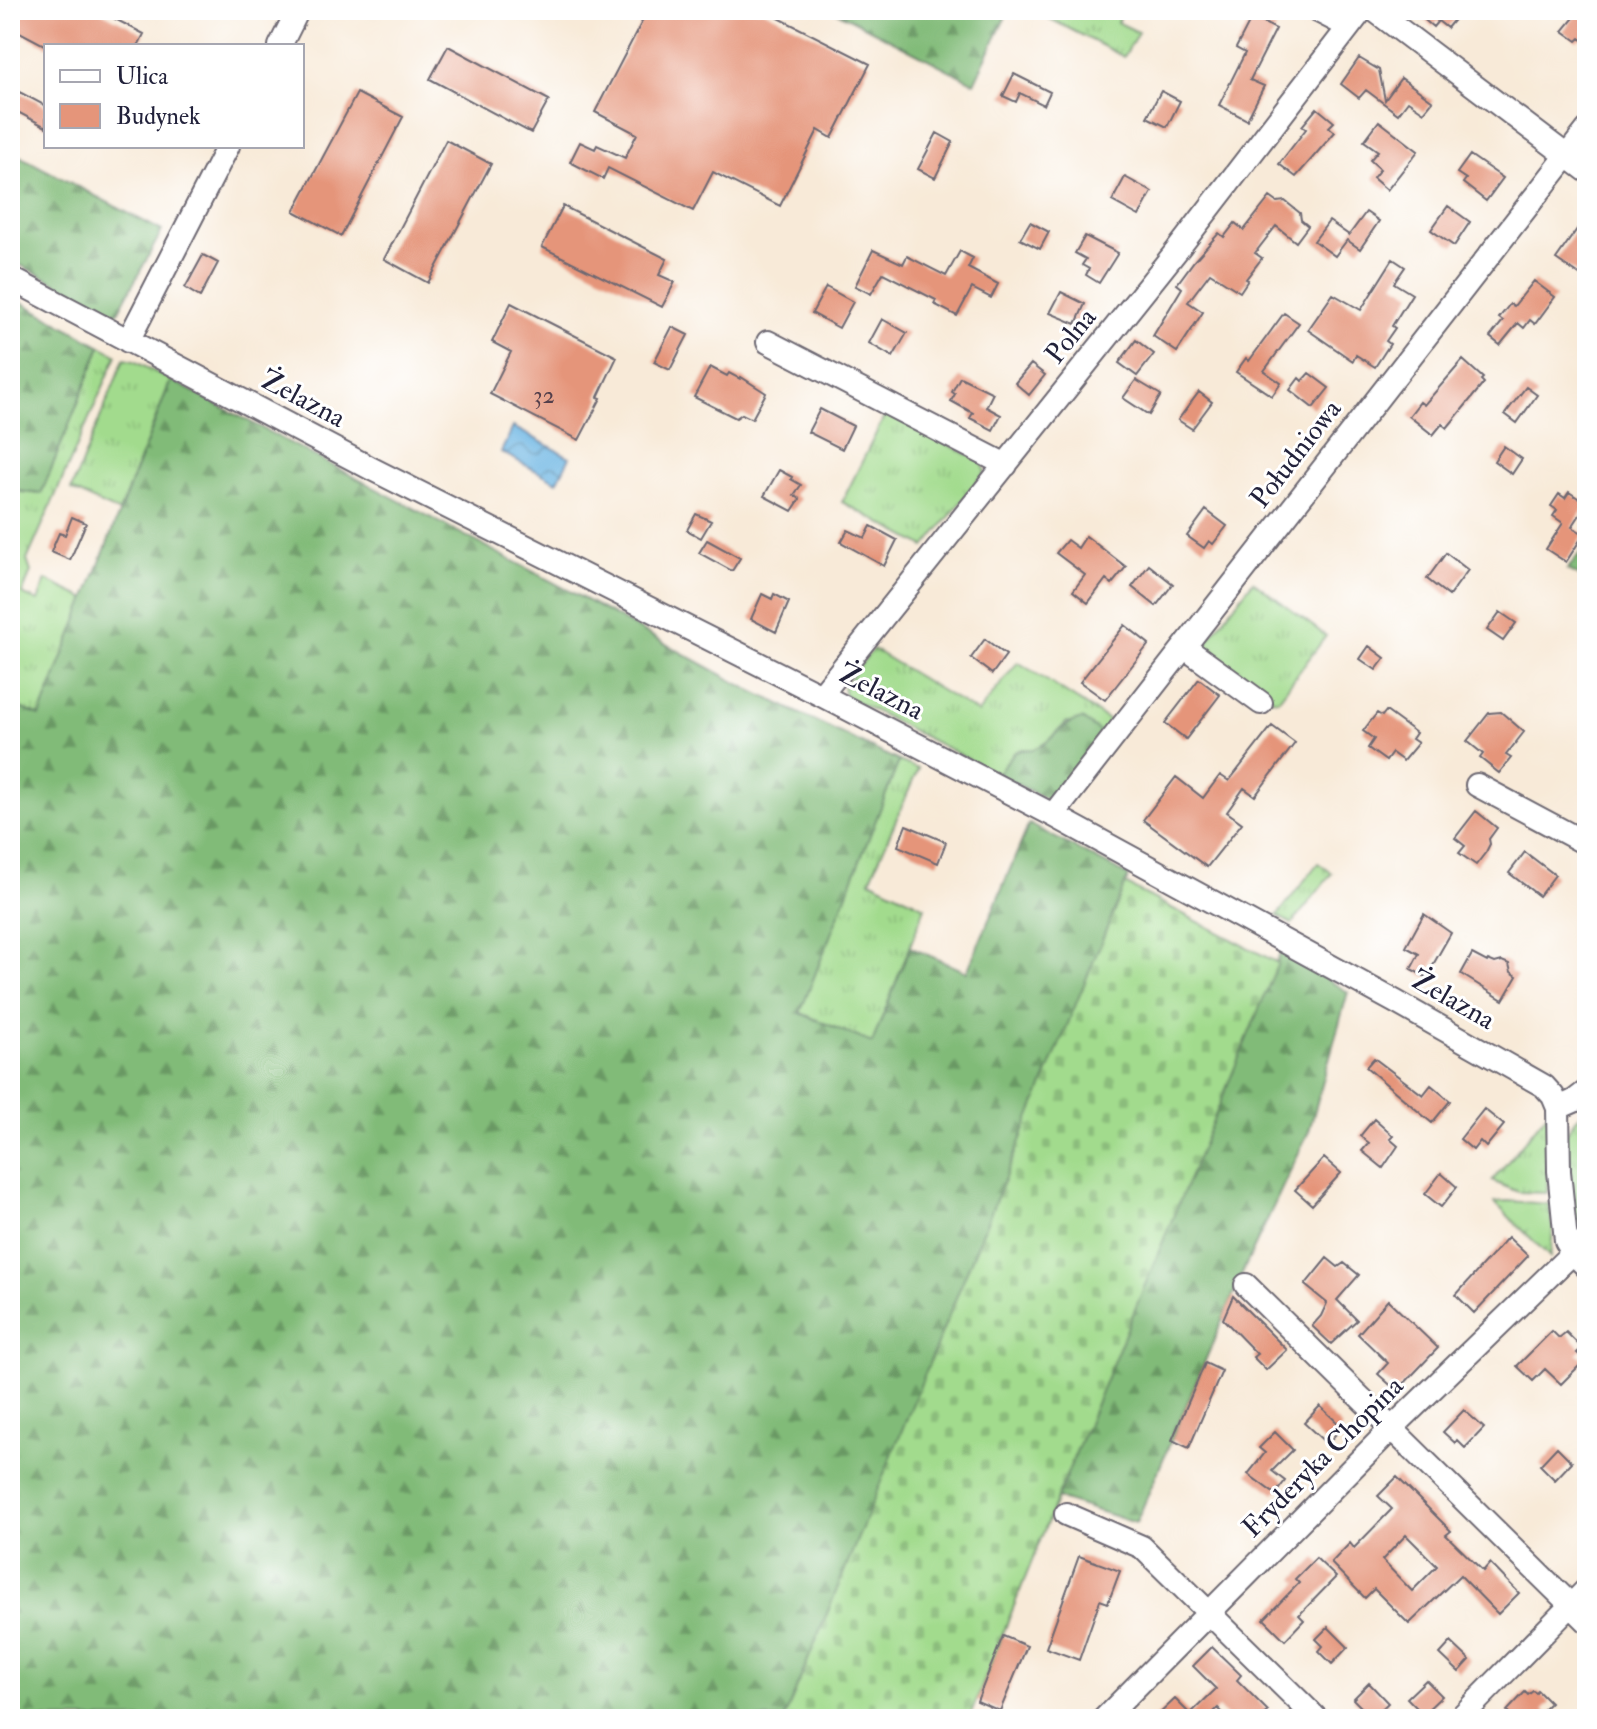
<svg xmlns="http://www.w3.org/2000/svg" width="1597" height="1729" viewBox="0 0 1597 1729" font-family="'IM FELL Double Pica',serif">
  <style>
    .grass { fill: url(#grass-tufts); stroke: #627e64; stroke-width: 2 }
    .forest { fill: url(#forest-firs); stroke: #526e5a; stroke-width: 2 }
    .cemetery { fill: url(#cemetery-stones); stroke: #627e64; stroke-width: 2 }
    .park { fill: url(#park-crowns); stroke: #627e64; stroke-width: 2 }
    .water { fill: url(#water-waves); stroke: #466b8e; stroke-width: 2 }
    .building { fill: #e5957a; fill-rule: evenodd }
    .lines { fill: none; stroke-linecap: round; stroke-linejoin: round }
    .minor-casing { stroke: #6d6872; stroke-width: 26 }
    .minor { stroke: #fff; stroke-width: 22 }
    .labels { text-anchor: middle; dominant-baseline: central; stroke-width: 6; stroke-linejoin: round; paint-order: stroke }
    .number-label { font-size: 24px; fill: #533f4b }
    .street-label { font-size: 28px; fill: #22223b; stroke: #fff }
  </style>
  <defs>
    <pattern id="grass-tufts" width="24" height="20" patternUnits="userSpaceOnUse" patternTransform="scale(2)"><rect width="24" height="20" fill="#a2db8d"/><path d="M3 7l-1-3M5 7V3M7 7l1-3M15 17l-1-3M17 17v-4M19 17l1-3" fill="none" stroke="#8bbc7b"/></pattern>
    <pattern id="forest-firs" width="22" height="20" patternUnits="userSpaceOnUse" patternTransform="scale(2)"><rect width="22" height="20" fill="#81bb78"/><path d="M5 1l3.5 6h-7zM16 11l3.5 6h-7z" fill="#699864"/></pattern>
    <pattern id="cemetery-stones" width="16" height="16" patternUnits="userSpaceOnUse" patternTransform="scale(2)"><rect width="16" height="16" fill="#a2db8d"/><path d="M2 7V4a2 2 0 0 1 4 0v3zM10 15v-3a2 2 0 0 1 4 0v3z" fill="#8bbc7b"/></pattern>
    <pattern id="park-crowns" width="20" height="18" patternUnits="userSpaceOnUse" patternTransform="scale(2)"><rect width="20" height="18" fill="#a2db8d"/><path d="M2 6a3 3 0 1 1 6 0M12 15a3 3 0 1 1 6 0" fill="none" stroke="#8bbc7b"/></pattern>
    <pattern id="water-waves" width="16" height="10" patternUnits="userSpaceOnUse" patternTransform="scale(2)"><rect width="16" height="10" fill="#69b4e2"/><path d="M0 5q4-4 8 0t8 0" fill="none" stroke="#5692b8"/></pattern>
  </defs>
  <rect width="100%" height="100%" fill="#fff"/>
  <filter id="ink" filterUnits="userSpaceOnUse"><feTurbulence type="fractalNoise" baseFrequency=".0125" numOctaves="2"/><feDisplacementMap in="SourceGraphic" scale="16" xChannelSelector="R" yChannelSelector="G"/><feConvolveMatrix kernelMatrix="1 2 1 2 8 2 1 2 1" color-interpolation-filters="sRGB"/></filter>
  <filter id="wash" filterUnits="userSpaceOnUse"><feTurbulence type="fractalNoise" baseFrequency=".006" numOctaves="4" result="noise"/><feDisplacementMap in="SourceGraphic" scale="32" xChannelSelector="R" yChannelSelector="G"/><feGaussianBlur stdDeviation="1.8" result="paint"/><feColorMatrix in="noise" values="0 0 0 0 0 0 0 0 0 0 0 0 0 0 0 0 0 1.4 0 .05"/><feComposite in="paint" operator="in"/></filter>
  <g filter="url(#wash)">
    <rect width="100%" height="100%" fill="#f8ead8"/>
    <path class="grass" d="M1033,10H1123L1117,22L1138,32L1124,57Z
      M101,346L117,355L27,560L31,572L22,594L38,601L46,580L86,599L40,716L10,704V491L41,494Z
      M124,359L134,361L171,380L119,512L71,490Z
      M886,413L983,462L985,472L925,547L842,502Z
      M1253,581L1326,636L1278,700L1268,698L1201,649Z
      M873,649L978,713L1018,662L1113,723L1104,735L1067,722L1048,742L1032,750L1021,749L1013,754L997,774L845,696L843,687Z
      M899,761L918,769L870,880L925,907L872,1044L799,1012Z
      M1318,863L1332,873L1292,924L1277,916Z
      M1549,1111L1547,1193L1518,1192L1492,1181Z
      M1508,1201L1549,1204L1553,1231L1550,1257L1494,1202Z"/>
    <path class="forest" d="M833,10H1009L974,83Z
      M10,151L162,231L117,314L10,260Z
      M10,296L101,346L41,494L10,490Z
      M171,380L564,588L746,688L899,761L800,1013L872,1043L910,947L967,972L1029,824L1129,876L784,1719H10V704L40,716Z
      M1587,544V580L1567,570Z
      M1082,719L1104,735L1053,799L1048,800L997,774C1003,767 1008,759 1014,753C1022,747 1030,752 1039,747C1057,737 1060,724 1082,719Z
      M1281,952L1348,992L1309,1131L1245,1267L1136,1523L1057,1498Z"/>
    <path class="cemetery" d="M1125,884L1278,963L1057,1498L969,1719H784Z"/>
    <path class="park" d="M1587,1108V1225L1575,1238L1566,1134L1575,1120Z"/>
    <path class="water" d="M513,427L570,457L557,482L501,452Z"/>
    <g id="blocks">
      <path class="building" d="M10,10H98L144,34L138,46H46L10,27Z
        M648,10H763L870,64L832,138L818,130L780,206L713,172L693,211L608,168L603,179L570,162L580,142L595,149L597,145L625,158L637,134L595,112Z
        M1413,10H1462L1447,28L1438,21L1433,27Z
        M1577,14L1587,20V43L1580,38L1577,41L1563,31Z
        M1252,17L1276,29L1250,80L1264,86L1247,120L1219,105L1245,53L1236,48Z
        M448,46L549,100L531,133L430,79Z
        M1359,58L1379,70L1385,100L1401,78L1433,101L1424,112L1408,101L1398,114L1366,90L1359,98L1341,84Z
        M1014,74L1050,92L1044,105L1020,93L1016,102L1003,96Z
        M10,87L46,106V127L10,108Z
        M1161,91L1180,101L1167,127L1147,117Z
        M357,93L403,117L341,236L294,211Z
        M1317,108L1334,122L1329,127L1335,132L1296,177L1279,164L1306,129L1302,126Z
        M1379,121L1418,151L1387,190L1373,178L1380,169L1370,160L1378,151L1364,141Z
        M937,133L953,142L935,178L918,169Z
        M446,140L491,164L428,283L384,259Z
        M1470,155L1503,178L1486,201L1463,183L1466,179L1457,173Z
        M1125,177L1152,192L1139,216L1112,201Z
        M1270,197L1277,202L1285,201L1300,213L1301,220L1308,226L1296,242L1276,226L1255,253L1262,258L1246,279L1248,280L1240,292L1210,273L1188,302L1203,312L1177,352L1153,336L1182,288L1177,284L1194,261L1219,233L1224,237L1235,223L1244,230Z
        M563,206L667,259L659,275L675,282L662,307L542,247Z
        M1448,206L1470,222L1454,246L1431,230Z
        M1366,212L1379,221L1360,249L1347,240L1335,256L1314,241L1329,221L1349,235Z
        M1587,215V280L1556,259Z
        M1030,222L1049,232L1040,249L1020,239Z
        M1085,236L1118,253L1099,283L1086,275L1089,269L1082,265L1086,259L1075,253Z
        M873,250L903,264L907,256L946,276L960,251L973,258L968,268L998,284L991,298L972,288L957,316L934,304L936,300L883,273L871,294L855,286Z
        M203,255L218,263L200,297L185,288Z
        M1393,259L1405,267L1394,283L1412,294L1392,326L1395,328L1386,341L1390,344L1375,367L1356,355L1353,361L1308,330L1333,294L1361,310Z
        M1534,281L1555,297L1535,324L1530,320L1524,328L1518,323L1500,345L1490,337L1503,321L1499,318L1510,304L1514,306Z
        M826,287L853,302L839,328L812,313Z
        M1061,292L1085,304L1076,324L1050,313Z
        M511,303L617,357L598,397L601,398L579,440L490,394L511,352L492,342Z
        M1284,313L1299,323L1264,371L1281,383L1272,396L1236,372L1246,358L1249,361Z
        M882,319L907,333L893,357L869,343Z
        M672,327L688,335L670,370L654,362Z
        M1136,340L1154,354L1137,376L1119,363Z
        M1463,360L1483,378L1481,380L1484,383L1447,428L1442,424L1433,435L1409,416L1420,402L1424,405Z
        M1031,364L1045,375L1029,395L1015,383Z
        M710,367L727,376L729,373L740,379L741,377L766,393L752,419L742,414L736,418L694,397Z
        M1309,373L1329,388L1313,408L1290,390L1299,378L1302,381Z
        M960,377L993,393L986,407L1001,415L993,430L970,418L973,413L951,401L955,394L952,392Z
        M1136,380L1161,395L1149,415L1123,398Z
        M1526,387L1537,395L1517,423L1505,414Z
        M1199,392L1212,402L1192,429L1178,420Z
        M820,409L853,426L842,449L808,432Z
        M1504,446L1522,459L1512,474L1494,461Z
        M779,470L792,477L791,479L801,485L794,495L800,499L792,511L764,496Z
        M1569,492L1587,504L1572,527L1584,534L1566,562L1546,549L1563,523L1553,516L1557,510L1551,506L1559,494L1565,498Z
        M1206,510L1227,526L1213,544L1209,541L1204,548L1187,536Z
        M696,514L711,521L701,538L687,530Z
        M72,517L86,523L70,560L51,552L59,533L65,535Z
        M871,526L897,540L884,566L841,542L848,530L865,538Z
        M1086,536L1126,567L1112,584L1106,579L1088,603L1073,591L1085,575L1056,553L1067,540L1078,548Z
        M707,540L740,558L732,571L699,553Z
        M1446,553L1468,570L1449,596L1427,579Z
        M1149,565L1173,584L1156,606L1132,587Z
        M762,594L772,599L774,594L789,602L776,632L751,619Z
        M1500,612L1516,623L1503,641L1487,630Z
        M1125,625L1149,644L1105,700L1080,682Z
        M985,639L1006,655L992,674L971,658Z
        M1369,646L1385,658L1376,670L1360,659Z
        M1199,679L1220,695L1186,739L1165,723Z
        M1386,711L1416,733L1412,739L1418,743L1403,761L1392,753L1386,761L1368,748L1374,739L1363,731L1377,713L1382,716Z
        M1501,712L1524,732L1506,755L1511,758L1499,773L1480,758L1483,754L1467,741L1489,713Z
        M1272,726L1295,743L1255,796L1244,788L1227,812L1242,823L1207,867L1143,820L1176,777L1203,798L1220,775L1229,781Z
        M1476,811L1497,828L1489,839L1490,844L1486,852L1476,865L1459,853L1465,846L1455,838Z
        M906,825L946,842L938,863L898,846Z
        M1525,852L1555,875L1539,896L1509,873Z
        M1424,914L1451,933L1426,977L1411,969L1419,954L1406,947Z
        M1472,954L1487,962L1488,960L1495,963L1502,961L1509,964L1511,972L1517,976L1503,1000L1461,974Z
        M1374,1058L1423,1095L1431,1085L1450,1101L1432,1123L1366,1067Z
        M1484,1109L1504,1125L1486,1147L1480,1141L1473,1150L1460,1139Z
        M1374,1119L1393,1136L1390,1139L1398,1146L1383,1168L1362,1151L1369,1143L1360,1136Z
        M1324,1158L1341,1173L1312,1205L1295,1190Z
        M1441,1173L1457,1187L1441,1207L1425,1194Z
        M1508,1237L1528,1256L1474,1313L1456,1295Z
        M1327,1258L1338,1267L1344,1263L1359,1275L1337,1300L1357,1320L1331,1344L1312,1326L1321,1316L1327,1303L1305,1285Z
        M1233,1296L1287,1350L1266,1370L1253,1357L1257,1354L1223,1319Z
        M1388,1300L1438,1348L1397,1391L1378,1374L1388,1363L1358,1334Z
        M1552,1331L1559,1338L1566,1332L1582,1348L1577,1353L1585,1360L1561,1384L1545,1369L1533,1381L1517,1366Z
        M1205,1363L1222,1371L1189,1448L1172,1440Z
        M1320,1406L1342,1427L1327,1444L1304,1423Z
        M1464,1410L1484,1428L1465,1448L1457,1440L1455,1443L1443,1432Z
        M1275,1432L1293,1450L1272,1471L1285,1481L1275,1494L1248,1474L1265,1453L1259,1448Z
        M1557,1447L1572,1462L1555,1480L1540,1465Z
        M1397,1477L1451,1531L1446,1535L1483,1571L1490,1563L1519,1593L1498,1614L1460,1575L1409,1624L1374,1589L1365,1598L1331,1563L1350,1543L1354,1548L1392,1509L1378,1496ZM1406,1535L1437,1566L1412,1591L1382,1560Z
        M1079,1556L1120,1571L1108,1603L1100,1600L1079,1660L1046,1648Z
        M1316,1558L1336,1577L1299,1615L1304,1620L1285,1640L1264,1619L1299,1583L1295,1579Z
        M1328,1627L1348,1647L1332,1664L1319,1651L1323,1646L1316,1639Z
        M1003,1636L1027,1646L1000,1711L977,1701Z
        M1451,1642L1470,1660L1459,1672L1440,1654Z
        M1212,1647L1241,1675L1237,1680L1268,1711L1259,1719H1229L1218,1708L1207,1719H1154L1175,1699L1190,1714L1216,1689L1193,1666Z
        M1426,1680L1442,1696L1423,1714L1407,1698Z
        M1369,1683L1388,1703L1372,1718L1353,1699Z
        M1533,1691L1536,1693L1538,1691L1550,1703L1543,1710L1552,1719H1515L1507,1711L1525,1692L1528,1695Z"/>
    </g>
  </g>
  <g filter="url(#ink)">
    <use href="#blocks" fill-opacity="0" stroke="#6d6872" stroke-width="2"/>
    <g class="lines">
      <g class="minor-casing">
        <path id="minor" d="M1316,10L1349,27
          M1374,10L1587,171
          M280,46L298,10
          M10,278L374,470L821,695L1053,815L1396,1002L1544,1086L1553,1096L1558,1108L1559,1171L1566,1241L1573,1253L1587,1267
          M128,341L228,146
          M768,342L1006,465
          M1184,647L1261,703
          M821,695L1178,249L1362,10
          M1477,785L1587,844
          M1053,815L1587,130
          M1558,1108L1574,1101L1587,1091
          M1246,1285L1587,1621
          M1066,1514L1142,1547L1317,1719
          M1104,1719L1393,1427L1587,1239
          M1459,1719L1587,1589"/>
      </g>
      <use href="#minor" class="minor"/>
    </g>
  </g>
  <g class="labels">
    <g class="number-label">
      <text x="544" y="395">32</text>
    </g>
    <g class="street-label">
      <text transform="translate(1071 336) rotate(-51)">Polna</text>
      <text transform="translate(303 399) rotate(28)">Żelazna</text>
      <text transform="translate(1296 454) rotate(-52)">Południowa</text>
      <text transform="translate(881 692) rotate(27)">Żelazna</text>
      <text transform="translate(1453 1000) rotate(30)">Żelazna</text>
      <text transform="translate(1323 1457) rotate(-45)">Fryderyka Chopina</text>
    </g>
  </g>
  <rect width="1597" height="1729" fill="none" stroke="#fff" stroke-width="40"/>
  <rect x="44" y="44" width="260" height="104" fill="#ffffff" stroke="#a7a7b1" stroke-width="2"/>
  <rect x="60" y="70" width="40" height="12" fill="#ffffff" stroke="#a7a7b1" stroke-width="2"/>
  <text x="116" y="84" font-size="24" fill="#22223b">Ulica</text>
  <rect x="60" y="104" width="40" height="24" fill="#e5957a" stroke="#a7a7b1" stroke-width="2"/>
  <text x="116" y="124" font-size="24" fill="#22223b">Budynek</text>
</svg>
